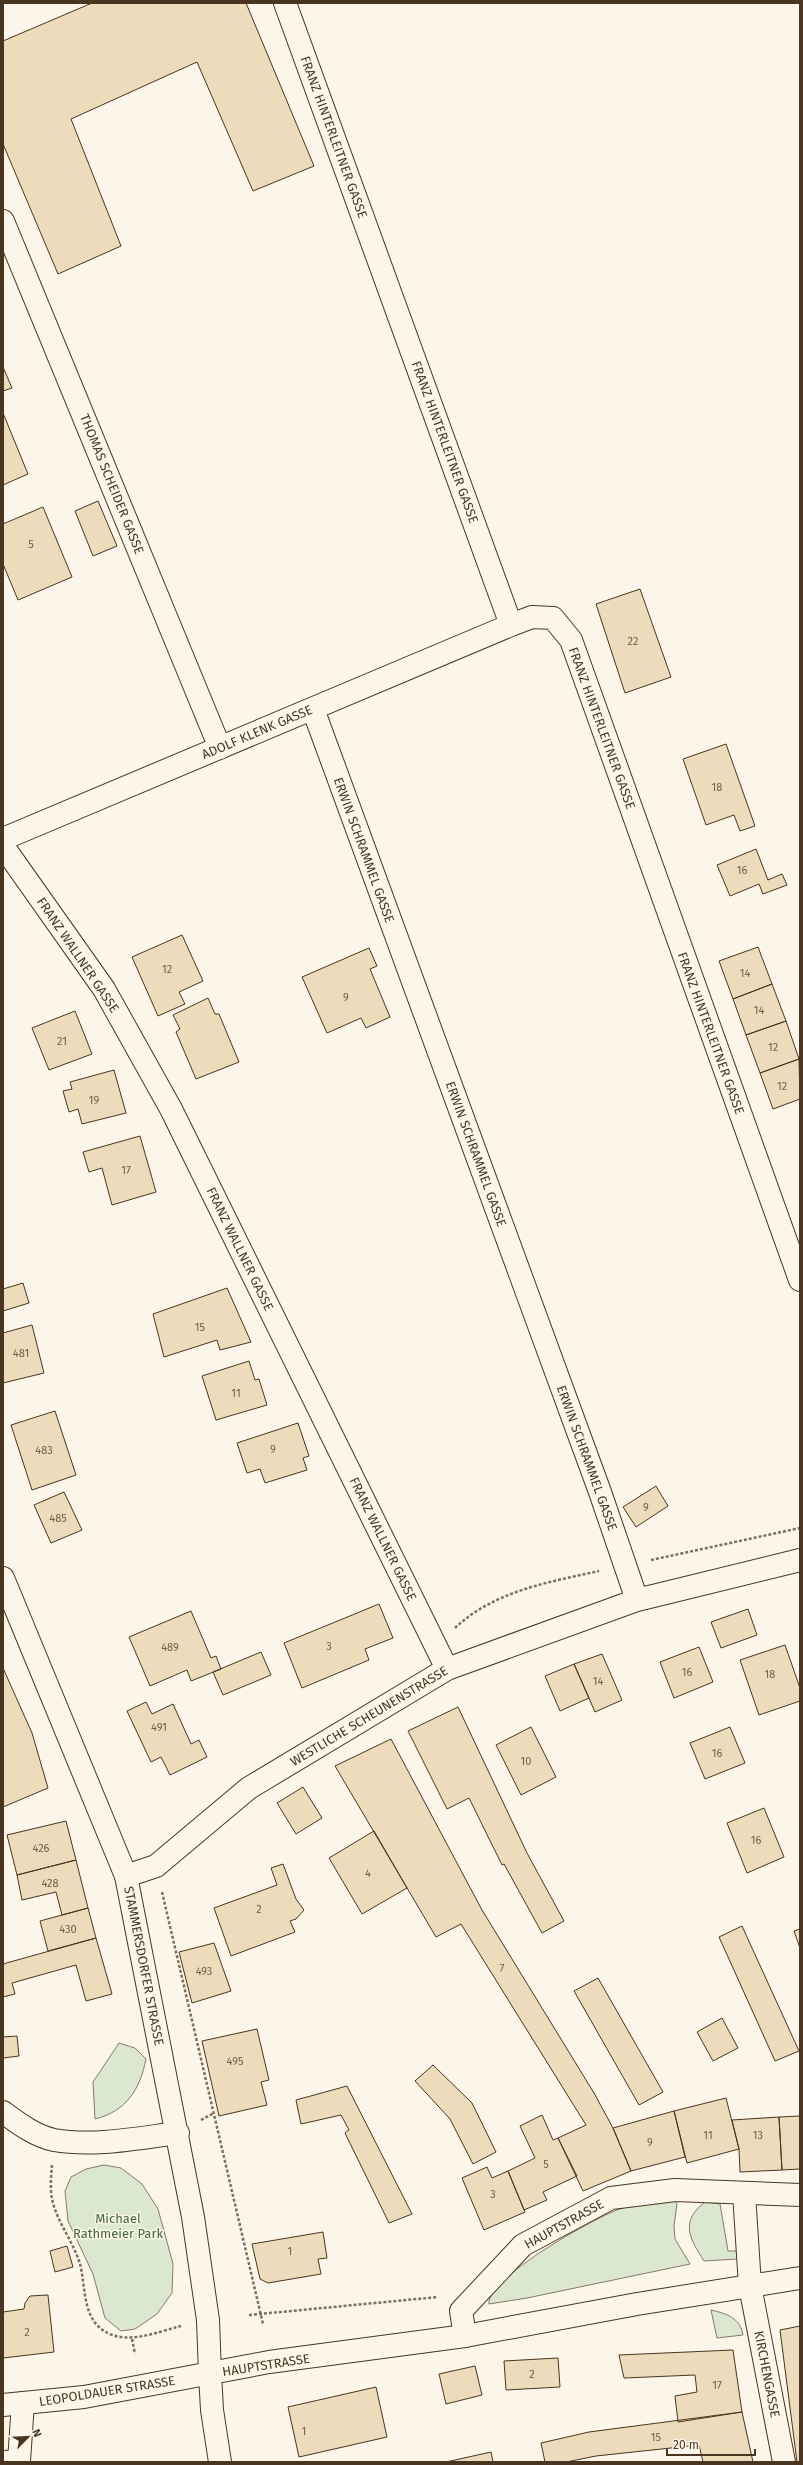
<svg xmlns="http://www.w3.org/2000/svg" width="803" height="2465" viewBox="0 0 803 2465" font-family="'Fira Sans',sans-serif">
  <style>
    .green { fill: #dce7d0; stroke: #887966 }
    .building { fill: #ecdcbc; stroke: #4a3520 }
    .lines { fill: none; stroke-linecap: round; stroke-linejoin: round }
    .minor-casing { stroke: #4a3520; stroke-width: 24 }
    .major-casing { stroke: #4a3520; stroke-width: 24 }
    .path { stroke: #7f6f5c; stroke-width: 2.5; stroke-dasharray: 3 2; stroke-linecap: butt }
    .minor { stroke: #fbf6e9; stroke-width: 22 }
    .major { stroke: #fbf6e9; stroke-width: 22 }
    .labels { text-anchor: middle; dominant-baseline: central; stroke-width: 3; stroke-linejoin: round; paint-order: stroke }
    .number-label { font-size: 11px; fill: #725f47 }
    .street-label { font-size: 13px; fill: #4a3520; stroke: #fbf6e9 }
    .park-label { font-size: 13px; fill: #436837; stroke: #fbf6e9 }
  </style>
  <rect width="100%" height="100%" fill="#fbf6e9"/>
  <path class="green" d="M119,2043L135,2048L146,2059C140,2089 127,2111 95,2119L93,2082Z
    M104,2165L121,2168L142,2184L158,2209L173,2264L172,2293L157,2314L135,2329L121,2331L105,2318L93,2274L68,2221L65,2191L71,2177L86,2169Z
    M674,2200L677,2204L674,2226L675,2239L690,2264L527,2298L489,2304C486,2278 593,2219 617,2210C635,2203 655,2202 674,2200Z
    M705,2202L720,2204L728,2251H753L754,2258L704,2261C689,2238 680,2221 705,2202Z
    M711,2310C728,2314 740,2318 743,2335L717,2338Z"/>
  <path class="building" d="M92,3H246L314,166L253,191L197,62L71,119L121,246L58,274L3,144V41Z
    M3,367L12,388L3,391Z
    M3,413L28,474L3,485Z
    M98,501L117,546L93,556L75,511Z
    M43,507L72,577L18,600L3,564V524Z
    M640,589L671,677L625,693L596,604Z
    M726,744L755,826L740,831L734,815L706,825L683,759Z
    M756,849L768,880L782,874L787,885L763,894L759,884L730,896L717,865Z
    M182,935L203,981L179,992L185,1004L158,1016L132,957Z
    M758,947L772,984L733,999L719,961Z
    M369,948L377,966L370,969L390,1017L366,1028L361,1018L327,1033L302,977Z
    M772,984L786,1021L746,1035L733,999Z
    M208,998L215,1014H219L239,1062L196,1079L176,1032L180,1029L173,1015Z
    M75,1011L92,1054L49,1070L32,1028Z
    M786,1021L799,1059L760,1073L746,1035Z
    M799,1059L800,1099L773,1109L760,1073Z
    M114,1070L126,1113L82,1124L78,1109L69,1112L63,1091L72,1089L70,1082Z
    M140,1136L156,1192L112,1205L102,1168L89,1172L83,1152Z
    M23,1283L29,1303L3,1311V1289Z
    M227,1288L251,1342L220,1350L217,1340L164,1357L153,1314Z
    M32,1325L44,1373L3,1383V1333Z
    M249,1361L255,1380L259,1379L267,1405L216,1420L202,1376Z
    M55,1411L76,1475L32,1490L11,1425Z
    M298,1423L309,1456L303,1458L307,1470L265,1483L260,1469L247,1473L237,1443Z
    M656,1486L668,1506L636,1527L623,1507Z
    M64,1492L82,1530L51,1543L34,1505Z
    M379,1604L393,1638L365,1649L369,1660L302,1688L284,1643Z
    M748,1609L757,1635L721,1648L711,1622Z
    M191,1611L211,1658L216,1656L221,1669L191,1681L187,1670L150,1686L129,1637Z
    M785,1645L800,1688V1701L759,1715L740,1660Z
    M699,1647L713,1682L674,1698L660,1662Z
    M261,1652L271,1675L223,1695L213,1672Z
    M602,1654L622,1700L595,1712L574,1664Z
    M574,1664L589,1698L560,1711L545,1676Z
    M3,1668L32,1733L48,1788L3,1807Z
    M146,1702L152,1714L173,1704L191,1744L199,1740L207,1757L170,1775L161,1757L151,1762L127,1711Z
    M458,1707L527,1853L564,1921L542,1933L504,1864L502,1865L469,1798L447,1809L408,1731Z
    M531,1727L556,1777L521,1795L496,1745Z
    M730,1727L745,1763L705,1779L690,1743Z
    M391,1739L482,1910L594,2093L613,2128L631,2171L583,2191L558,2138L586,2125L461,1924L436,1937L335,1766Z
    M303,1787L322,1818L296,1834L277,1803Z
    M764,1808L784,1857L747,1873L727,1823Z
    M66,1821L76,1860L17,1875L7,1835Z
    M374,1831L407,1888L362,1914L329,1858Z
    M76,1860L88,1908L62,1915L56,1892L22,1900L17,1875Z
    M283,1864L296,1899L304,1910L296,1919L290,1921L295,1932L231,1956L214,1908L277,1885L271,1868Z
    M88,1908L96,1938L48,1951L40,1921Z
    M742,1926L799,2051L775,2061L719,1937Z
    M800,1929V1948L794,1931Z
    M96,1938L112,1994L86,2001L76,1965L12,1983L15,1994L3,1997V1964Z
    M214,1943L231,1991L192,2003L179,1952Z
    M598,1978L663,2092L639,2105L574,1991Z
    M722,2018L738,2048L713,2061L697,2032Z
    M257,2029L269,2080L261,2082L267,2105L219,2116L202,2041Z
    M17,2036L19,2056L3,2058V2037Z
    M433,2065L472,2103L496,2152L473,2164L450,2119L415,2081Z
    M347,2086L412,2214L389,2223L345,2133L349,2130L341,2115L301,2124L296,2100Z
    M726,2098L739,2149L687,2163L674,2111Z
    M674,2111L685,2157L631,2171L613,2128Z
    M542,2115L553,2140L558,2138L577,2176L543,2192L547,2200L524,2210L508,2171L535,2158L520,2126Z
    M800,2116V2169L782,2170L779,2117Z
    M779,2117L782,2170L740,2172L739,2149L732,2120Z
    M487,2167L492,2178L508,2171L525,2212L484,2230L462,2178Z
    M323,2232L327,2258L318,2259L321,2274L268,2283L260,2279L252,2244Z
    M67,2246L73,2267L55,2272L50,2251Z
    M48,2295L54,2352L3,2358V2312L24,2309L25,2303L30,2296Z
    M800,2326V2462H797L780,2330Z
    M733,2350L742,2412L678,2422L675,2396L697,2392L695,2375L624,2378L619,2355Z
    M558,2358L560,2387L506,2390L504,2361Z
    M475,2366L482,2395L446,2404L439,2374Z
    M376,2387L387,2437L299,2457L288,2407Z
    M742,2412L753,2462H703L699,2445L596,2456L566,2462H545L541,2443L589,2432Z
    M491,2452L493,2462H446Z"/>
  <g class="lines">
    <g class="minor-casing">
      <path id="minor" d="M285,3L511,625L532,617L553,618L571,640L800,1280
        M3,221L220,748
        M313,709L600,1492L637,1600
        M3,839L511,625
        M3,846L104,989L171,1109L447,1669
        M126,1876L156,1866L249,1788L447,1669L637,1600L800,1560
        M744,2193L750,2286L784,2462
        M465,2336L461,2311L523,2245L611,2198L675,2190L800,2195
        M210,2374L212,2410L220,2462
        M3,2462L19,2461L23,2403"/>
    </g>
    <g class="major-casing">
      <path id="major" d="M3,1578L126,1876L193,2217L208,2320L210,2374
        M3,2112C18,2123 35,2136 54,2140C94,2147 138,2138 178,2133
        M3,2405L84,2397L269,2362L465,2336L637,2304L800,2278"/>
    </g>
    <path class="path" d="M651,1560L800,1528
      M455,1628C494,1591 549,1582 599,1571
      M162,1892L263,2324
      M201,2120L214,2113
      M52,2165C51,2176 50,2189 52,2199C57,2222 73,2241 80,2264C85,2283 83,2313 99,2327C122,2348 156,2332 181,2326
      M249,2315L438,2297
      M132,2339L135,2354"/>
    <use href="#minor" class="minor"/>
    <use href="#major" class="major"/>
  </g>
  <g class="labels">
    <g class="number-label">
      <text x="31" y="544">5</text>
      <text x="633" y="641">22</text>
      <text x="717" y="787">18</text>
      <text x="742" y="870">16</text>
      <text x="167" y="969">12</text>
      <text x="745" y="973">14</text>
      <text x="346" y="997">9</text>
      <text x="759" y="1010">14</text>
      <text x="62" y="1041">21</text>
      <text x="773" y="1047">12</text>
      <text x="782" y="1086">12</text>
      <text x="94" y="1100">19</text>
      <text x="126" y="1170">17</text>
      <text x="200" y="1327">15</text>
      <text x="21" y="1353">481</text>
      <text x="236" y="1393">11</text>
      <text x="273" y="1449">9</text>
      <text x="44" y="1450">483</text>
      <text x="646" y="1507">9</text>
      <text x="58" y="1518">485</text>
      <text x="329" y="1646">3</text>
      <text x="170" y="1647">489</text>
      <text x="687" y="1672">16</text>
      <text x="770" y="1674">18</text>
      <text x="598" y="1681">14</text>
      <text x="159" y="1727">491</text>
      <text x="717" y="1753">16</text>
      <text x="526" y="1761">10</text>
      <text x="756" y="1840">16</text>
      <text x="41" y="1848">426</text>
      <text x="368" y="1873">4</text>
      <text x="50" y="1883">428</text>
      <text x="259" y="1909">2</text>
      <text x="68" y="1929">430</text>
      <text x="502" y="1968">7</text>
      <text x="204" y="1971">493</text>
      <text x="235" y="2061">495</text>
      <text x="708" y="2135">11</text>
      <text x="758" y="2135">13</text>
      <text x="650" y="2142">9</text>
      <text x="546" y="2164">5</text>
      <text x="493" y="2194">3</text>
      <text x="290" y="2251">1</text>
      <text x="27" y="2332">2</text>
      <text x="532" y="2374">2</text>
      <text x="717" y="2385">17</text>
      <text x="304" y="2431">1</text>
      <text x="656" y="2437">15</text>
    </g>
    <g class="street-label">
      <text transform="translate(334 137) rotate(70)">FRANZ HINTERLEITNER GASSE</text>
      <text transform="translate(445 442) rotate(70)">FRANZ HINTERLEITNER GASSE</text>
      <text transform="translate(112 484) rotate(68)">THOMAS SCHEIDER GASSE</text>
      <text transform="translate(602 728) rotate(70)">FRANZ HINTERLEITNER GASSE</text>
      <text transform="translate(257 732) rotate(-23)">ADOLF KLENK GASSE</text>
      <text transform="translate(364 850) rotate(70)">ERWIN SCHRAMMEL GASSE</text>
      <text transform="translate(78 955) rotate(56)">FRANZ WALLNER GASSE</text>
      <text transform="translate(711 1033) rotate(70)">FRANZ HINTERLEITNER GASSE</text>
      <text transform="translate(476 1154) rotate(70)">ERWIN SCHRAMMEL GASSE</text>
      <text transform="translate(240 1249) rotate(64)">FRANZ WALLNER GASSE</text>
      <text transform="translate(587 1458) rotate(70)">ERWIN SCHRAMMEL GASSE</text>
      <text transform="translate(383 1539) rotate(64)">FRANZ WALLNER GASSE</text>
      <text transform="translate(369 1716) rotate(-31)">WESTLICHE SCHEUNENSTRASSE</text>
      <text transform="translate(144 1966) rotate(79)">STAMMERSDORFER STRASSE</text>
      <text transform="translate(564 2224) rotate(-29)">HAUPTSTRASSE</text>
      <text transform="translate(266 2365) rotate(-9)">HAUPTSTRASSE</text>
      <text transform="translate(767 2374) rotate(79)">KIRCHENGASSE</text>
      <text transform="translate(107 2391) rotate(-9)">LEOPOLDAUER STRASSE</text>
    </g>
    <g class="park-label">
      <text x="118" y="2218">Michael<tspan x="118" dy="15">Rathmeier Park</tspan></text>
    </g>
  </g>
  <rect width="803" height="2465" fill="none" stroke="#4a3520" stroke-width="8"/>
  <g transform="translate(28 2437) rotate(66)" stroke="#fbf6e9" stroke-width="3" paint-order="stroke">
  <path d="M0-3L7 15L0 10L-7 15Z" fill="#4a3520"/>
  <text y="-6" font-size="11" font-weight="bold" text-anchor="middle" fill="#4a3520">N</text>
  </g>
  <path d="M667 2449v6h88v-6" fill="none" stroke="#4a3520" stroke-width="2"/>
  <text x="673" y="2449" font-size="12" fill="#4a3520" stroke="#fbf6e9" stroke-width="3" paint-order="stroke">20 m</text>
</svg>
